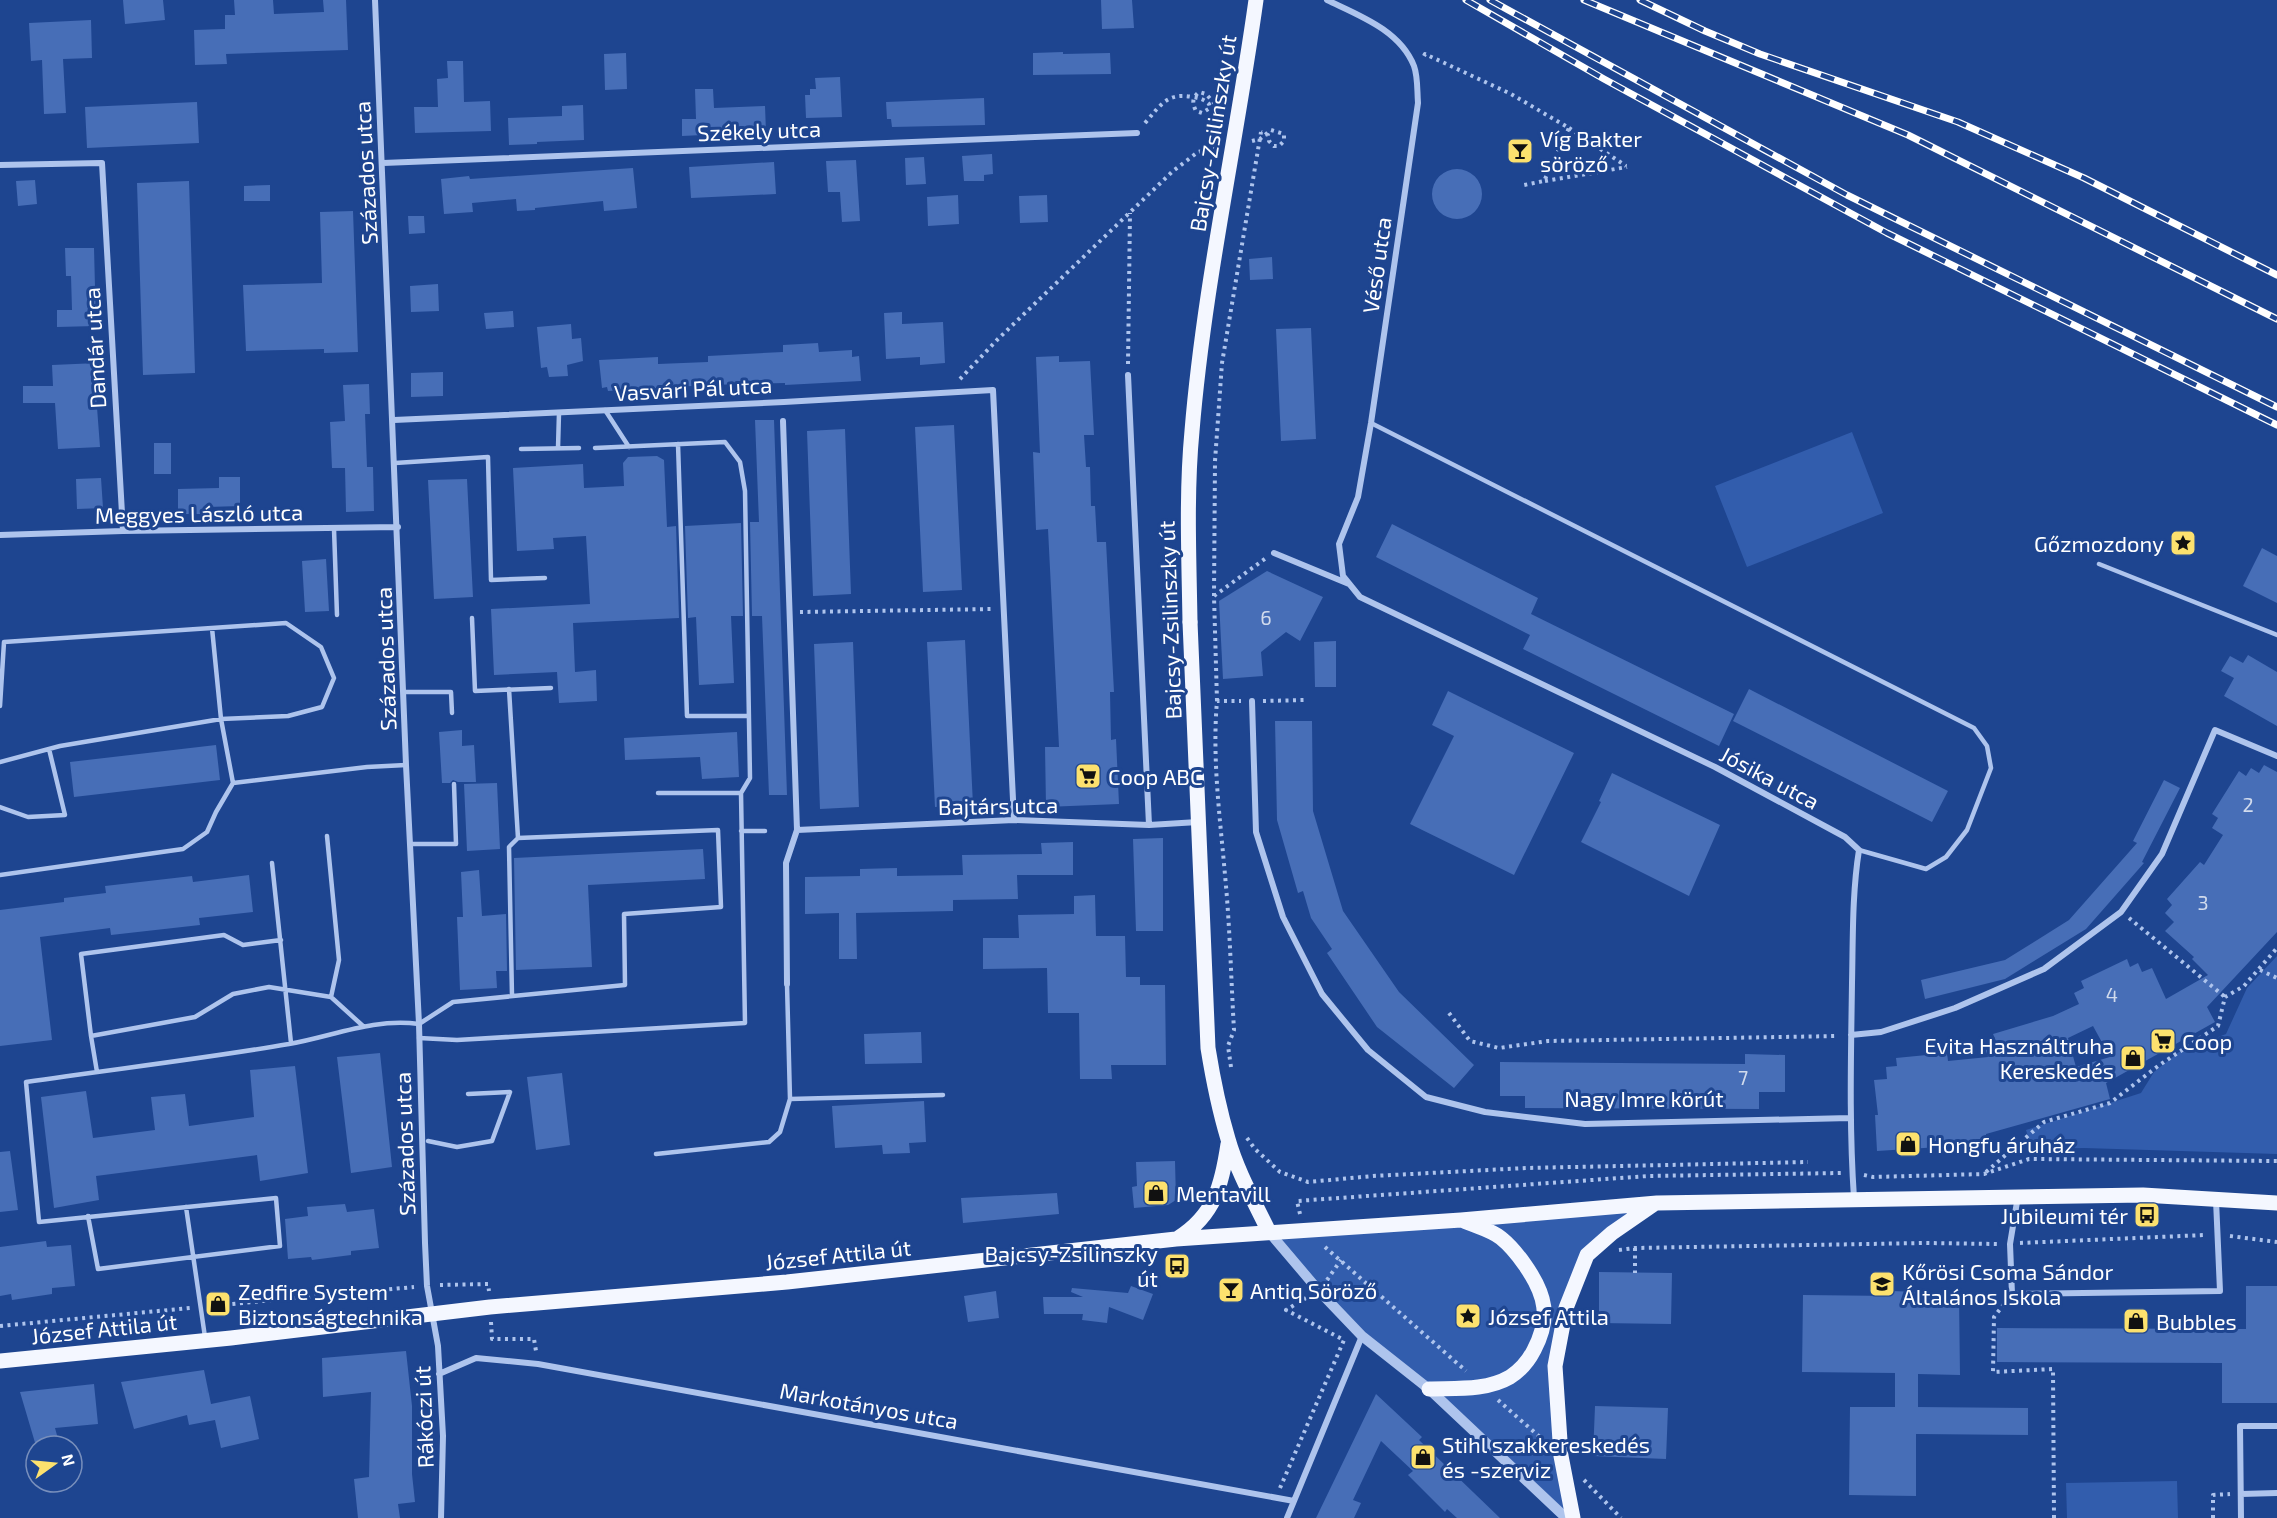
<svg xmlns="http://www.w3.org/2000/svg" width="2277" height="1518" viewBox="0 0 2277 1518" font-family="'Exo 2',sans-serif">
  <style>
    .green { fill: #325dad }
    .building { fill: #476eb7; fill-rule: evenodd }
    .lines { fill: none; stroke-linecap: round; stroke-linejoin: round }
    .path { stroke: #aec4ed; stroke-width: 4; stroke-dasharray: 3 4.5; stroke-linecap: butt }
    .service { stroke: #aec4ed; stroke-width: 4.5 }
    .minor { stroke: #aec4ed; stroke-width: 6 }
    .tertiary { stroke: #aec4ed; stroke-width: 10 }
    .primary { stroke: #f4f7ff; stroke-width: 15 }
    .rail-casing { stroke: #fff; stroke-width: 7 }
    .rail { stroke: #1e4590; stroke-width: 4.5; stroke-dasharray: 14; stroke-linecap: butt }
    .path-bridge { stroke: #aec4ed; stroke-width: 4; stroke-dasharray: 3 4.5; stroke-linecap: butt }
    .primary-bridge { stroke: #f4f7ff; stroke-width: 15 }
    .labels { text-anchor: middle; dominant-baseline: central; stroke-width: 6; stroke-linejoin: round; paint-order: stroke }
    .number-label { font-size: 20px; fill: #d1dbed }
    .street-label { font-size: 22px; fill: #fff; stroke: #1e4590 }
    .poi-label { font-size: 22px; fill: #fff; stroke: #1e4590; text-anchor: start }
  </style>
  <rect width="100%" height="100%" fill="#1e4590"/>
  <path class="green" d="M1852,432L1883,513L1747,567L1715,486Z
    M2277,956V1154L2084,1148L2032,1149L2026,1130L2141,1093L2154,1072L2179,1052L2226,1034L2247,988Z
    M1657,1203L1587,1255L1555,1366L1573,1518L1362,1336L1269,1232Z
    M2177,1481L2178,1518H2067L2066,1483Z"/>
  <path class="building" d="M123,0H163L165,20L125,24Z
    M234,0H273L274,14L324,12L323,0H346L348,50L226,54L227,64L195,65L194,30L225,29V15H235Z
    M1101,0H1132L1134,28L1102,29Z
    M91,20L92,58L63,59L66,113L44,114L42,60L31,61L29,23Z
    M1063,52V54L1110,53L1111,74L1033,75V53Z
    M626,53L627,89L605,90L604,54Z
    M447,61H463L464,102L490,101L491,131L415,133L414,107H438L437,79L448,78Z
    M840,77L842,117L806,118L805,95H810V89H816L815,78Z
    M695,89H713L714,108L765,106L766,132L682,136V119H696Z
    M984,98L985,125L892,127L891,119H887L886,102Z
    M197,102L199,143L87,148L85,107Z
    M583,105L584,140L537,142V144L509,145L508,118L562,116V106Z
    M992,154L993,174L984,175V181H964L962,156Z
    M924,157L926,184L906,185L905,158Z
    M856,160L860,221L842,222L840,192H828L826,161Z
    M774,162L776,194L691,198L689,167Z
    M633,168L637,208L604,211L603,201L535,208V210L517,211L516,199L472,203L473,212L444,214L441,179L469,176L470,179Z
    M1432 194a25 25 0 1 1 50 0a25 25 0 1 1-50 0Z
    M35,180L37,204L18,206L16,181Z
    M189,181L195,373L143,375L137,183Z
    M270,185V201H244V186Z
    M958,195L959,224L928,226L927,197Z
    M1047,195L1048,222L1020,223L1019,196Z
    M353,211L358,352L324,353V349L246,351L243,285L322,283L320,212Z
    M408,216H424L425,233L409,234Z
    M65,248H94L96,326L57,327V310H72L71,276H66Z
    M1272,257L1273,279L1250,280L1249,259Z
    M438,284L439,311L411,312L410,286Z
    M513,311L514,327L486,329L484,313Z
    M902,312V324L943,322L945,363L920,365V357L886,359L884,313Z
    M571,324L572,339L581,338L583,361L567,365L568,376L549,377L547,367L541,368L537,327Z
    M1311,328L1316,439L1281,441L1276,329Z
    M818,343L819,352L852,350V357L859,356L861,381L785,385V383L709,385L608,391L607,387L602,388L599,360L658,357V364L708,362V356L783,352V345Z
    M1059,356V362L1090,361L1094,435H1084L1086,467H1090L1091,506H1095L1097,542H1106L1114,692H1110L1111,740L1116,739L1119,804L1046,807L1045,747H1059L1048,529L1036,530L1033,452L1040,453L1036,357Z
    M98,363L100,394H96L100,447L58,449L55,403H23V386H53L52,365Z
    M443,372V396L411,397V373Z
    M369,384L370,414H365L367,467H373L374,511L346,512L345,468H332L330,422L345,421L343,385Z
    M755,420H774L787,795H769L762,616H752L750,522H759Z
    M954,425L962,590L923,592L915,427Z
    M845,429L851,594L813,596L807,431Z
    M154,443H171V474H154Z
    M657,456L664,460L667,527L676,526L679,618L573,623L575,672L596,670L597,701L559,703L557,672L494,675L491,609L590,604L586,536L553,538L554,549L517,551L513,468L583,464L584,488L624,486L623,463L628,457Z
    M219,477H240V506L208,507V514H178V489L219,488Z
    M101,478L103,508L77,509L76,479Z
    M467,479L473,597L434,599L428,480Z
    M741,523L743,616H731L734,683L699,685L696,617L688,618L685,526Z
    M1392,524L1538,598L1531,614L1734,714L1719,746L1523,649L1530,635L1376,557Z
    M2262,548L2277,556V603L2243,586Z
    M326,559L329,611L305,612L302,561Z
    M1267,571L1323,597L1300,641L1286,632L1261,652L1263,676L1223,679L1219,601Z
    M965,640L973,805L935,807L927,642Z
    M1336,641V687H1315L1314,642Z
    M853,642L859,807L820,809L814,644Z
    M2248,655L2277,672V726L2224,696L2234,678L2221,671L2230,656L2243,663Z
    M1749,689L1948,791L1932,822L1733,721Z
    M1448,691L1574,753L1514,875L1410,824L1454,736L1432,725Z
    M1275,721H1312L1313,811L1343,911L1399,992L1474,1065L1454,1088L1377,1027L1327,953L1332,949L1311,918L1303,891L1298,893L1277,820Z
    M462,730V746L474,745L476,782H458L453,780L450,783H442L439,732Z
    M737,732L739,777L702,779L700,757L625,760L624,738Z
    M216,745L220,780L74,797L70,762Z
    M2264,765L2277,772V932L2207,1007L2215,1022L2106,1083L2110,1099L1986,1134V1144L1877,1151L1875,1115H1878L1874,1080L1887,1079L1886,1067L1897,1066L1896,1058L1947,1053L1948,1061L1988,1057L1984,1045L1996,1041L1993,1034L2053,1016L2079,1004L2074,993L2084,988L2081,981L2127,959L2130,967L2138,963L2142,972L2152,968L2166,999L2208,975L2192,959L2194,957L2165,931L2174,922L2165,913L2172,905L2167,899L2200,862L2204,865L2223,835L2212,828L2218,818L2212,814L2239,771L2246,776L2251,768L2259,773ZM2093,1026L2110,1057L2076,1067L2068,1038Z
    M1612,773L1720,825L1689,896L1581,842L1601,802L1599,801Z
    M2164,780L2180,788L2142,862L2144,863L2086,929L2005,979L1925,999L1921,980L2005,960L2069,920L2137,843L2133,841Z
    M497,783L500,849L467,851L464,784Z
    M1163,838V931H1136L1133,839Z
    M1073,842V875H1017L1018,899L953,900V911L856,913L857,959H839V913L805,914V877L860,876V869L897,868V876L963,875L962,855L1042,854L1041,843Z
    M703,849L705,879L588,885L592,967L516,970L514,858Z
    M479,870L482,916L506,914L507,971H496L497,988L460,990L457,917H463L461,872Z
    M249,875L253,912L199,918L200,925L111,935L110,928L40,937L52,1040L0,1046V910L64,902V898L106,893L105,886L192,876L193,882Z
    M1095,895L1096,936H1125L1126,977H1140V985H1165L1166,1065H1111L1112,1079H1080L1079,1013H1048L1047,968L983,969V938H1019L1018,915L1074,914V896Z
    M921,1032L922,1063L865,1064L864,1034Z
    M380,1053L392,1167L351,1173L337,1057Z
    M1745,1054L1785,1055V1092H1759V1109L1525,1108V1096H1500V1062L1745,1064Z
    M295,1066L308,1173L260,1181L257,1155L96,1176L99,1200L54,1208L41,1097L86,1091L93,1138L155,1130L151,1097L185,1094L189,1126L254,1117L250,1070Z
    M562,1073L570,1145L536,1150L527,1077Z
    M924,1101L926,1142L909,1143L910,1153L883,1154L882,1145L835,1148L832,1106Z
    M10,1151L18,1210L0,1212V1152Z
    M1175,1161L1176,1200L1168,1205L1134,1208L1132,1187L1137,1186L1136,1162Z
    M1057,1193L1059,1214L963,1223L961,1198Z
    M345,1204L347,1212L374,1209L379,1248L351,1251V1255L312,1260L311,1257L288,1259L285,1219L308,1216L307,1207Z
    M46,1241L47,1247L71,1245L75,1286L52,1288V1294L12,1300L11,1294L0,1296V1247Z
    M1599,1272L1672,1273L1671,1324L1599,1323Z
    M1131,1286L1153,1294L1143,1320L1109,1307L1107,1323L1082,1320L1083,1314H1044L1043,1297H1083L1071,1292L1072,1288L1128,1293Z
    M2246,1286H2277V1403H2222V1363L1997,1362V1328L2246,1329Z
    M996,1291L999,1318L968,1322L964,1296Z
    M1892,1291L1917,1292V1296L1959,1297L1960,1375L1918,1374V1407L2028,1408V1435L1916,1434V1496L1849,1495L1850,1407H1895V1373L1802,1372L1803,1295L1892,1296Z
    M406,1351L412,1406V1474L415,1502L398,1504L400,1518H358L354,1479L369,1477L371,1392L323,1397L322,1358Z
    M204,1370L211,1404L250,1396L259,1439L221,1448L215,1420L189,1425L187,1415L134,1429L121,1382Z
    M94,1384L98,1424L55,1428L60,1446H36L20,1392Z
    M1376,1394L1422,1437L1419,1440L1500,1518H1457L1447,1509L1445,1512L1408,1475L1413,1471L1381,1441L1353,1500L1361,1503L1354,1518H1316Z
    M1595,1406L1668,1408L1666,1459L1593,1456Z"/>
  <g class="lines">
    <path class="path" d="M1424,56L1425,54L1511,94L1569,128L1544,181L1524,185
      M1145,123C1160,106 1167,92 1192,97C1199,98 1204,99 1209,104L1210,108L1202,113L1196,111C1192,103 1192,98 1199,92L1206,94L1216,105
      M1569,128L1626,166
      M1252,141L1260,139L1271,130L1284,134V141L1279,146H1274L1269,141L1268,135L1261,132
      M1545,181L1627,167
      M1128,364L1130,213
      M960,379L998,339L1173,171L1198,152L1215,148
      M800,612L993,609
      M1217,701L1214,596L1266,558
      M1263,701L1305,700
      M2129,918L2225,997
      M2260,970L2277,978
      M1449,1013L1470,1041L1499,1048L1548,1041L1838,1036
      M1231,1067L1228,1046L1234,1030C1231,979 1230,927 1225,875C1220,817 1212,759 1217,701H1241
      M1247,1138L1255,1149L1280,1172L1308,1182L1373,1176L1526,1168L1808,1162
      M1986,1172L2044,1122L2110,1103L2158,1066L2218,1026L2225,997L2244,986L2277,948
      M1864,1175L1873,1177L1984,1174L2029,1159L2277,1161
      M1300,1214L1297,1201L1648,1176L1841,1173
      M2230,1236L2277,1242
      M2020,1243L2205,1235
      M1325,1247L1466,1371
      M1635,1248V1273
      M1619,1250L1635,1248L1925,1243L1998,1244
      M1327,1280L1341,1260
      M440,1285L488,1284L489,1291
      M2004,1304L1994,1317L1993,1372L2053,1369L2054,1518
      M210,1306L414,1287
      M491,1322L492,1339H534L536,1351
      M0,1326L190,1308
      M1498,1400L1542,1439
      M1584,1480L1621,1518
      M1280,1488L1344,1340L1286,1310L1306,1298
      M2213,1518V1495L2230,1494"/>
    <path class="service" d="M605,410L629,447
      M1371,423L1974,728L1987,746L1991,768L1967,830L1946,857L1926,869L1859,850
      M678,444L687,716H749
      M558,448L559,413
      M595,448L725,442L740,462L745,491L750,778L741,793
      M521,449L579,448
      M395,463L488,457L491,580L545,578
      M334,529L337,615
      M2099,564L2277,635
      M472,618L475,691L551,688
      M509,689L518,838
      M404,692H451L452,713
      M0,706L4,642L286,623L321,647L334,678L322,707L288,716L221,719L60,746L0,762
      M233,783L367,767L406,765
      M0,807L28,817L65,815L49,749
      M741,831H765
      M327,836L339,960L331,997
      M410,844H456L454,784
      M272,863L291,1043
      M0,875L183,849L207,832L216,812L233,783L221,719L212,628
      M91,1036L81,954L224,935L243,945L281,940
      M419,1038L457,1040L745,1023L741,793H658
      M97,1072L91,1036L195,1017L233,994L269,987L331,997L363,1026
      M790,1099L943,1095
      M428,1141L457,1147L492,1141L510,1092L468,1094
      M656,1154L769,1142L780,1132L790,1099L787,984
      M186,1207L205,1337
      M88,1216L98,1269L280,1246L276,1198L39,1222L26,1082C114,1069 202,1059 289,1044C334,1036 373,1018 419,1024L453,1002L625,985L624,914L721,907L718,830L518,838L509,847L512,996"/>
    <path class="minor" d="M375,0L406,765L419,1024L425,1243L427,1286L438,1346L443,1436L441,1518
      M1327,0C1358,15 1400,30 1414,66C1418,77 1417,90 1418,103L1371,423L1358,497L1339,544L1343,576L1360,597L1715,767L1845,837L1859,850C1852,894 1853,939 1852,983C1851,1055 1849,1126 1854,1198
      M383,163L1137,133
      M0,165L102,163L123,531
      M1128,375L1149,825
      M394,420L784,402L993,390L1014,820
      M783,421L797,830L786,863L787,984
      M0,535L123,531L398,527
      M1274,553L1349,584
      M1252,701L1256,832L1283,917L1322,994L1368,1050L1426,1097L1485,1112L1585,1124L1850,1118
      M797,830L1014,820L1149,825L1198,822
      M1851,1035L1881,1032L1955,1008L2044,969L2121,912L2162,854L2215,730L2277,756
      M2018,1196L2010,1244L2012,1294L2220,1291L2216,1200
      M439,1374L476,1358L538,1364L1294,1501
      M2241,1494L2277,1493
      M1287,1518L1362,1336
      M2241,1518L2240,1426H2277"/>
    <path class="tertiary" d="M1269,1232L1319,1291L1362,1336L1429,1389L1566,1518"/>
    <path class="primary" d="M1190,622L1208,1048C1213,1079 1219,1109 1228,1139C1237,1171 1254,1201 1269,1232
      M1178,1238C1215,1215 1222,1184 1228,1144
      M0,1361L231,1338L490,1307L787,1282L1176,1239L1461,1220L1657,1203L2143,1195L2277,1203
      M1429,1389C1455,1388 1486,1391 1510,1377C1521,1370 1528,1362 1534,1350C1551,1318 1546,1295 1525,1265C1518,1255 1511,1246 1501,1238C1491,1230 1475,1226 1464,1221
      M1573,1518L1561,1456L1555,1366L1566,1308L1587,1255L1612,1233L1654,1204"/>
    <g class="rail-casing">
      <path id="rail" d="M1466,0L1604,79L1887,233L2277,425
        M1490,0L1847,195L2277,407
        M1584,0L1908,135L2277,319
        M1640,0L1705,31L1760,54L1958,122L2084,178L2277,275"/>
    </g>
    <use href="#rail" class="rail"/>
    <path class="path-bridge" d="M1214,596L1215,461L1222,363L1261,132"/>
    <path class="primary-bridge" d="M1190,622C1189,558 1186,494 1192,431C1204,286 1236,144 1256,0"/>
  </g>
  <defs>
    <g id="bar-square" transform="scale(1.35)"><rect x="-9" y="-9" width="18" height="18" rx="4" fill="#fce16e" stroke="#1e4590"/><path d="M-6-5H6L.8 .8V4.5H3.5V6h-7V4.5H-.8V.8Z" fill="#111"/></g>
    <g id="sight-square" transform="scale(1.35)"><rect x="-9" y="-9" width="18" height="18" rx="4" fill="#fce16e" stroke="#1e4590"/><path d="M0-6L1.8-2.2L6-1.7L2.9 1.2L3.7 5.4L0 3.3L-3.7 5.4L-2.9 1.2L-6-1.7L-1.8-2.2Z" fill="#111"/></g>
    <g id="supermarket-square" transform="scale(1.35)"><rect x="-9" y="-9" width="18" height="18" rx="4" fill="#fce16e" stroke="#1e4590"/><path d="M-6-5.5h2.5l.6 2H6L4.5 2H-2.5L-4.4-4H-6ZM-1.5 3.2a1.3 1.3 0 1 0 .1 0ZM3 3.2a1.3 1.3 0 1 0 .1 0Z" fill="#111"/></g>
    <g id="shop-square" transform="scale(1.35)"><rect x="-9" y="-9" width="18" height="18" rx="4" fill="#fce16e" stroke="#1e4590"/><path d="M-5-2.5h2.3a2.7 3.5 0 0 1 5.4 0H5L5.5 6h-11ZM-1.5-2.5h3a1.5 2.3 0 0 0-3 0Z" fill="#111"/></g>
    <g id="bus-square" transform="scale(1.35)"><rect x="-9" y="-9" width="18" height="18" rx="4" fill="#fce16e" stroke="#1e4590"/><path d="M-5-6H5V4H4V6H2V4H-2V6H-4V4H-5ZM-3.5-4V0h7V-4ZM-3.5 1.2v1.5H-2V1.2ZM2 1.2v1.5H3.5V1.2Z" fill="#111"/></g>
    <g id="school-square" transform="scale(1.35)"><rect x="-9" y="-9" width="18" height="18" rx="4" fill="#fce16e" stroke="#1e4590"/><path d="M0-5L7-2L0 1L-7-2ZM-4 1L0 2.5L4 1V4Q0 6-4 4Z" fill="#111"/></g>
  </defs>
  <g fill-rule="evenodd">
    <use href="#bar-square" x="1520" y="151"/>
    <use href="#sight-square" x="2183" y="543"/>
    <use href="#supermarket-square" x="1088" y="776"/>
    <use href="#supermarket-square" x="2163" y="1041"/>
    <use href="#shop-square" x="2133" y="1058"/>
    <use href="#shop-square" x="1908" y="1144"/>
    <use href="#shop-square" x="1156" y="1193"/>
    <use href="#bus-square" x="2147" y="1215"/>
    <use href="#bus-square" x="1177" y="1266"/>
    <use href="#school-square" x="1882" y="1284"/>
    <use href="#bar-square" x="1231" y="1290"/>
    <use href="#shop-square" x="218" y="1304"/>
    <use href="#sight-square" x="1468" y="1316"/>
    <use href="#shop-square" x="2136" y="1321"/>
    <use href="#shop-square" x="1423" y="1457"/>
  </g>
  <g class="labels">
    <g class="number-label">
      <text x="1266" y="617">6</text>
      <text x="2248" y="804">2</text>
      <text x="2203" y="902">3</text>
      <text x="2112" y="994">4</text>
      <text x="1743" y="1077">7</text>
    </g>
    <g class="street-label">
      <text transform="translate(759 130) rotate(-2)">Székely utca</text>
      <text transform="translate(1212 133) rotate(-81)">Bajcsy-Zsilinszky út</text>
      <text transform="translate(365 173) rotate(-93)">Százados utca</text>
      <text transform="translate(1376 265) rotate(-82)">Véső utca</text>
      <text transform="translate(94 348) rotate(-93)">Dandár utca</text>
      <text transform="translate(693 388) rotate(-3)">Vasvári Pál utca</text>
      <text transform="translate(199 513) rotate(-1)">Meggyes László utca</text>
      <text transform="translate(1169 620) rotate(-92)">Bajcsy-Zsilinszky út</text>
      <text transform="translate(385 659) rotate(-92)">Százados utca</text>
      <text transform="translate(1770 777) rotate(28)">Jósika utca</text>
      <text transform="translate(998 805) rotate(-1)">Bajtárs utca</text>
      <text x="1644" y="1098">Nagy Imre körút</text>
      <text transform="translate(404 1144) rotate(-92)">Százados utca</text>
      <text transform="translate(838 1254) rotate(-6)">József Attila út</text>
      <text transform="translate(104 1328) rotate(-6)">József Attila út</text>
      <text transform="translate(869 1405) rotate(10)">Markotányos utca</text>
      <text transform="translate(423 1417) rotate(-92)">Rákóczi út</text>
    </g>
    <g class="poi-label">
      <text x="1540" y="138">Víg Bakter<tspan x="1540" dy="25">söröző</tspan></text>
      <text x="2164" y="543" text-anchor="end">Gőzmozdony</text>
      <text x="1108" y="776">Coop ABC</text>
      <text x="2182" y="1041">Coop</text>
      <text x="2114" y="1045" text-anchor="end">Evita Használtruha<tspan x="2114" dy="25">Kereskedés</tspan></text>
      <text x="1928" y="1144">Hongfu áruház</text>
      <text x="1176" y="1193">Mentavill</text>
      <text x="2128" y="1215" text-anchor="end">Jubileumi tér</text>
      <text x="1158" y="1253" text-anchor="end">Bajcsy-Zsilinszky<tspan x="1158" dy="25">út</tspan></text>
      <text x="1902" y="1271">Kőrösi Csoma Sándor<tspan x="1902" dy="25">Általános Iskola</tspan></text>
      <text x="1250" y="1290">Antiq Söröző</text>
      <text x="238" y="1291">Zedfire System<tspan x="238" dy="25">Biztonságtechnika</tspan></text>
      <text x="1488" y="1316">József Attila</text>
      <text x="2156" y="1321">Bubbles</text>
      <text x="1442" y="1444">Stihl szakkereskedés<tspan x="1442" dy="25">és -szerviz</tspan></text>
    </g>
  </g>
  <g transform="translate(54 1464) rotate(75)"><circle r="28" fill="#1e4590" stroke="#788fbc" stroke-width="1.5"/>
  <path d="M0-4.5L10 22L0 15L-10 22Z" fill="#fce16e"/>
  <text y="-9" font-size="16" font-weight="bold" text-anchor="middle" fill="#ffffff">N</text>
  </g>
</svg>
